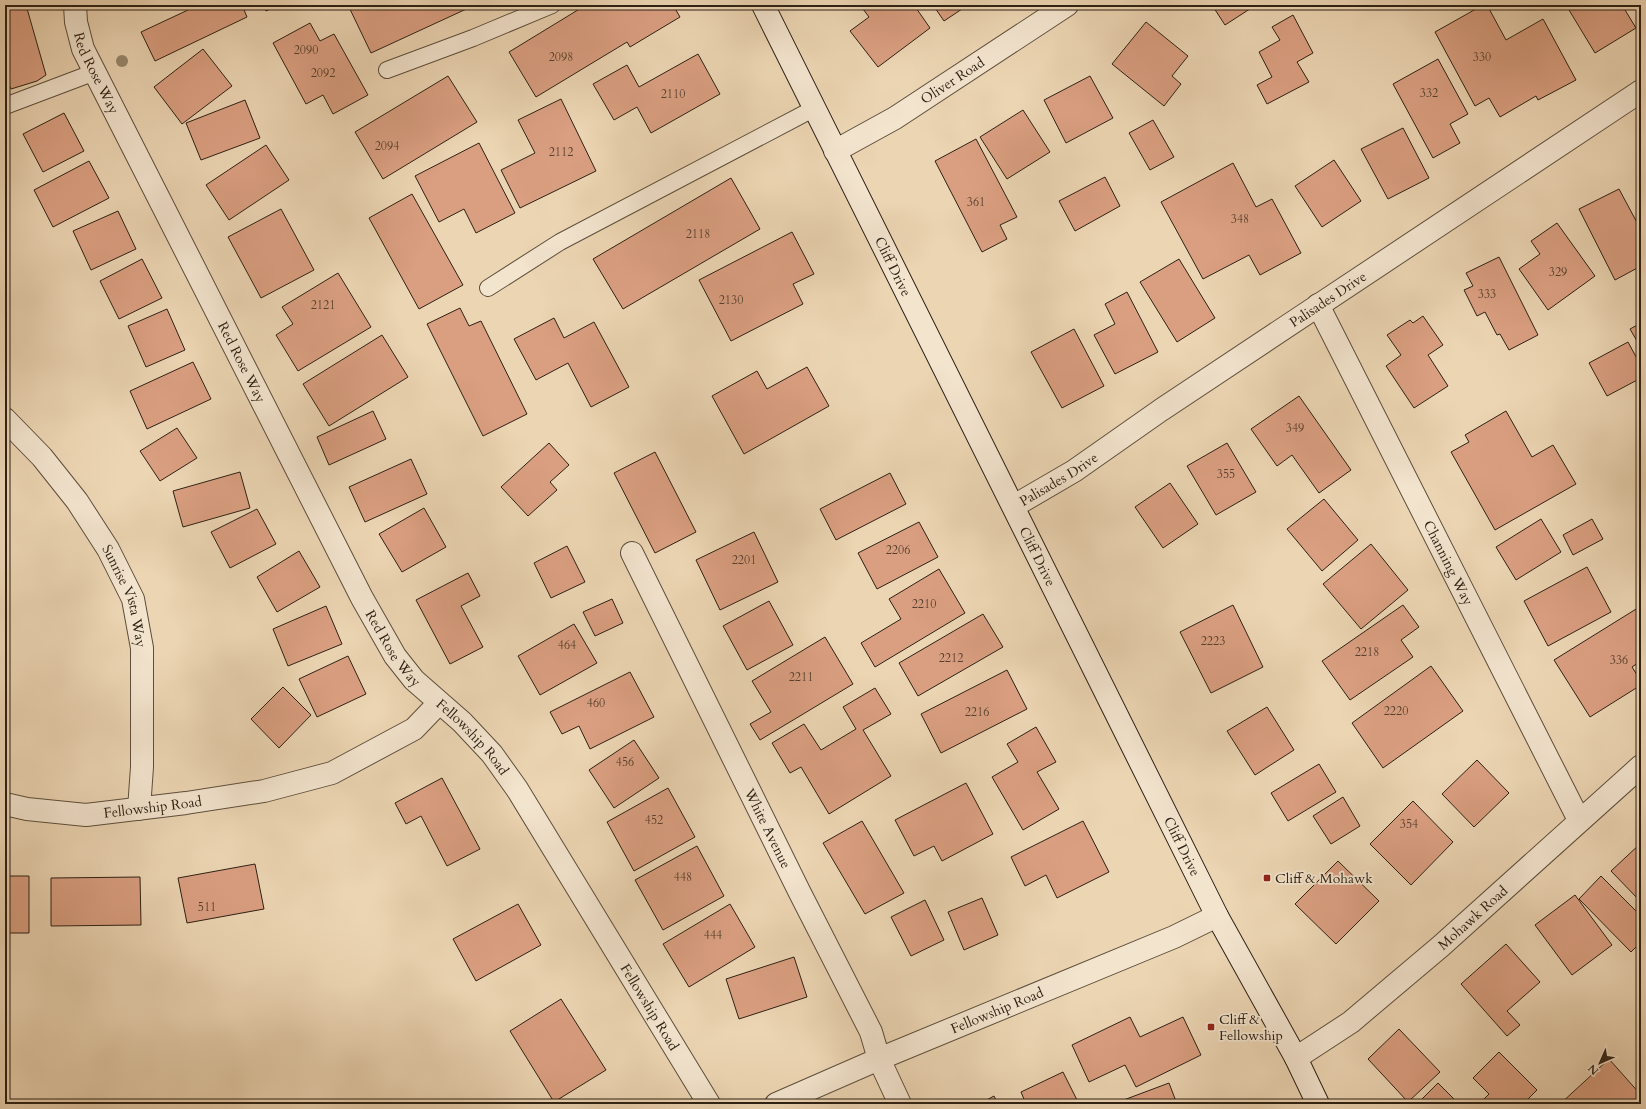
<svg xmlns="http://www.w3.org/2000/svg" width="1646" height="1109" viewBox="0 0 1646 1109" font-family="Cardo,serif">
  <style>
    .building { fill: #da9f81; stroke: #2d2114 }
    .lines { fill: none; stroke-linecap: round; stroke-linejoin: round }
    .service-casing { stroke: #5d4e3c; stroke-width: 18 }
    .minor-casing { stroke: #5d4e3c; stroke-width: 24 }
    .secondary-casing { stroke: #2d2114; stroke-width: 24 }
    .service { stroke: #f3e4ce; stroke-width: 16 }
    .minor { stroke: #f3e4ce; stroke-width: 22 }
    .secondary { stroke: #f3e4ce; stroke-width: 22 }
    .tree { fill: #95876d }
    .poi-dot { fill: #8f2418; stroke: #f3e4ce; stroke-width: 1.5 }
    .labels { text-anchor: middle; dominant-baseline: central; stroke-width: 3.5; stroke-linejoin: round; paint-order: stroke }
    .number-label { font-size: 12px; fill: #58402f }
    .street-label { font-size: 14px; fill: #2d2114; stroke: #f3e4ce }
    .poi-label { font-size: 14px; fill: #2d2114; stroke: #f3e4ce; text-anchor: start }
  </style>
  <rect width="100%" height="100%" fill="#ecd5b3"/>
  <filter id="stains"><feTurbulence type="fractalNoise" baseFrequency=".005" numOctaves="4"/><feColorMatrix values="0 0 0 0 .2 0 0 0 0 .09 0 0 0 0 .02 0 0 0 .5 -.17"/></filter>
  <radialGradient id="worn" r=".72"><stop offset=".6" stop-color="#630" stop-opacity="0"/><stop offset="1" stop-color="#630" stop-opacity=".3"/></radialGradient>
  <path class="building" d="M5,5H26L46,75L37,81L11,89L5,77Z
    M185,5H242L247,17L155,61L141,32L188,10Z
    M263,5H279L266,11Z
    M348,5H475L371,53Z
    M586,5H673L680,17L630,47L627,42L536,97L509,52Z
    M860,5H914L930,28L878,67L850,31L869,17Z
    M933,5H968L944,21Z
    M1212,5H1256L1225,25Z
    M1483,5H1487L1506,40L1543,19L1576,80L1538,100L1536,96L1500,117L1489,98L1475,106L1435,32Z
    M1566,5H1622L1636,28L1595,53Z
    M1293,15L1313,53L1297,62L1309,82L1267,104L1257,85L1272,77L1259,52L1280,40L1272,27Z
    M1146,22L1188,56L1172,76L1181,84L1164,106L1112,64Z
    M310,23L320,41L334,34L368,95L333,114L323,95L306,104L273,43Z
    M203,49L232,86L182,124L154,87Z
    M698,54L720,94L651,133L637,107L614,120L593,84L627,65L639,87Z
    M1438,59L1468,114L1450,124L1460,143L1433,158L1393,84Z
    M448,76L477,122L383,179L355,132Z
    M1090,76L1113,118L1066,143L1044,100Z
    M561,99L596,171L520,208L501,170L535,153L518,120Z
    M245,100L260,138L201,160L186,123Z
    M1023,110L1050,152L1007,179L980,137Z
    M64,113L84,151L43,172L23,134Z
    M1153,120L1174,157L1150,170L1129,133Z
    M1403,128L1429,178L1388,199L1361,149Z
    M976,139L1017,217L1000,225L1007,239L982,252L935,161Z
    M479,143L515,213L476,233L464,209L439,222L415,176Z
    M266,145L289,180L229,220L206,185Z
    M1334,160L1361,201L1322,227L1295,186Z
    M89,161L109,198L53,227L34,190Z
    M1233,163L1256,207L1272,199L1301,253L1260,275L1249,255L1203,279L1161,202Z
    M1105,177L1120,206L1075,231L1059,201Z
    M731,178L760,229L623,309L593,259Z
    M1619,189L1641,230V266L1615,280L1579,209Z
    M412,194L463,285L419,309L369,218Z
    M281,209L314,270L261,298L228,237Z
    M118,211L136,249L91,270L73,231Z
    M1557,223L1595,276L1548,310L1519,269L1540,254L1531,241Z
    M792,232L814,274L793,284L803,304L731,341L699,280Z
    M1499,257L1538,335L1509,350L1500,334L1497,335L1485,312L1477,316L1464,290L1473,286L1466,273Z
    M142,259L162,298L119,319L100,281Z
    M1179,259L1215,318L1177,342L1140,282Z
    M338,273L371,327L298,371L276,335L293,324L282,307Z
    M1127,292L1158,352L1115,374L1094,335L1115,324L1105,304Z
    M460,308L469,326L481,321L527,414L483,436L427,324Z
    M167,309L185,350L146,367L128,326Z
    M1423,316L1443,345L1428,355L1448,386L1414,408L1386,366L1401,355L1387,335L1410,320L1413,323Z
    M554,318L564,338L594,322L629,387L591,407L568,363L536,380L514,339Z
    M1641,323V348L1630,329Z
    M1074,329L1104,386L1062,408L1031,352Z
    M382,335L408,377L329,426L303,384Z
    M1628,342L1641,366V378L1607,396L1589,363Z
    M193,362L211,399L147,429L130,391Z
    M807,367L829,406L744,454L712,396L757,371L767,389Z
    M1299,396L1351,470L1319,493L1292,455L1277,466L1251,429Z
    M373,411L386,439L329,465L317,437Z
    M1506,411L1532,457L1553,445L1576,484L1495,530L1451,452L1469,442L1465,435Z
    M177,428L197,458L160,481L140,451Z
    M549,443L569,465L550,482L557,490L528,516L501,487Z
    M1227,443L1256,492L1216,515L1187,466Z
    M655,452L696,532L655,553L614,473Z
    M411,459L427,494L365,522L349,487Z
    M240,472L250,508L183,527L173,491Z
    M890,473L906,504L836,540L820,509Z
    M1170,483L1198,524L1163,548L1135,507Z
    M1324,499L1358,540L1322,571L1287,529Z
    M424,508L446,547L402,572L379,534Z
    M257,509L276,544L230,568L211,532Z
    M1541,519L1561,552L1516,580L1496,547Z
    M1592,519L1603,539L1573,555L1563,535Z
    M919,522L938,557L877,589L858,553Z
    M754,532L778,582L720,610L696,560Z
    M1371,544L1408,590L1361,629L1323,584Z
    M567,546L585,582L551,598L534,563Z
    M299,551L320,587L277,612L257,577Z
    M1587,567L1611,612L1548,646L1524,601Z
    M939,569L965,613L875,667L861,643L901,619L889,599Z
    M468,573L480,596L461,606L483,647L450,664L416,600Z
    M612,599L623,623L595,636L583,612Z
    M769,601L793,645L747,670L723,626Z
    M1233,605L1263,667L1211,693L1180,632Z
    M1403,605L1419,627L1401,640L1413,657L1350,700L1322,661Z
    M326,606L342,644L288,666L273,629Z
    M1641,606V661L1632,667L1641,681V685L1590,717L1554,660Z
    M983,614L1003,647L918,696L899,663Z
    M574,624L597,663L540,695L518,656Z
    M825,637L853,684L760,740L750,724L771,712L752,681Z
    M348,656L366,694L317,717L299,679Z
    M1431,666L1463,711L1383,768L1352,723Z
    M1007,670L1027,709L941,753L921,714Z
    M630,672L654,717L590,749L579,726L562,734L550,712Z
    M283,687L311,715L279,748L251,719Z
    M875,688L891,714L863,730L891,776L829,814L801,767L790,773L772,743L804,724L821,750L856,729L843,707Z
    M1267,707L1294,750L1255,775L1227,731Z
    M1036,727L1056,762L1037,772L1059,809L1023,830L992,777L1018,762L1007,744Z
    M634,740L659,778L614,808L589,770Z
    M1477,760L1509,793L1474,827L1442,794Z
    M1319,764L1336,792L1288,821L1271,793Z
    M442,778L480,849L447,866L421,816L406,824L395,803Z
    M966,783L993,834L942,861L934,846L914,856L895,820Z
    M668,788L695,837L634,871L607,822Z
    M1343,797L1360,826L1331,844L1313,816Z
    M1413,801L1453,842L1411,885L1370,844Z
    M862,821L904,893L865,914L823,843Z
    M1083,821L1109,872L1057,898L1046,875L1025,886L1011,857Z
    M1641,843V902L1611,871Z
    M697,846L724,896L663,930L635,880Z
    M1338,861L1379,901L1336,944L1295,904Z
    M255,864L264,909L187,923L178,878Z
    M5,876H29V933H5Z
    M1601,876L1641,916V942L1631,952L1579,899Z
    M140,877L141,925L51,926V878Z
    M1575,895L1612,945L1572,975L1535,925Z
    M982,898L998,935L964,950L948,912Z
    M925,900L944,940L911,956L891,917Z
    M518,904L541,945L476,981L453,939Z
    M730,904L755,947L689,987L663,944Z
    M1506,944L1540,982L1507,1011L1520,1025L1507,1036L1461,984Z
    M794,957L807,997L739,1019L726,979Z
    M561,999L606,1070L554,1102L510,1031Z
    M1130,1017L1140,1037L1183,1017L1201,1055L1136,1087L1125,1065L1089,1082L1072,1045Z
    M1399,1029L1440,1072L1408,1102L1368,1059Z
    M1499,1052L1537,1090L1523,1104H1479L1489,1094L1473,1078Z
    M1609,1059L1641,1095V1104H1560Z
    M1063,1072L1079,1104H1026L1021,1092Z
    M1169,1083L1177,1104H1113Z
    M1438,1083L1459,1104H1417Z
    M994,1096L998,1104H979Z"/>
  <g class="lines">
    <g class="service-casing">
      <path id="service" d="M387,70L473,38L552,5
        M5,106L95,72
        M488,288L560,242L815,108"/>
    </g>
    <g class="minor-casing">
      <g id="minor">
        <path id="s1" d="M75,5L76,22L83,49L362,598L395,656L414,680L462,722L492,754L517,789L709,1104"/>
        <path id="s2" d="M835,151L895,118L1067,5"/>
        <path id="s3" d="M1318,305L1579,820"/>
        <path id="s4" d="M5,419L42,457L77,501L108,549L133,599L142,648V767L139,809"/>
        <path id="s5" d="M1014,506L1074,471L1161,410L1641,91"/>
        <path id="s6" d="M632,553L800,893L871,1032L879,1059L900,1104"/>
        <path id="s7" d="M5,804L27,809L86,815L186,803L264,791L332,773L414,729L439,703"/>
        <path id="s8" d="M1296,1058L1351,1022L1441,946L1641,766"/>
        <path id="s9" d="M776,1104L879,1059L1174,937L1217,916"/>
      </g>
    </g>
    <g class="secondary-casing">
      <g id="secondary">
        <path id="s10" d="M763,5L1217,916L1296,1058L1318,1104"/>
      </g>
    </g>
    <use href="#service" class="service"/>
    <use href="#minor" class="minor"/>
    <use href="#secondary" class="secondary"/>
  </g>
  <circle class="tree" cx="122" cy="61" r="6"/>
  <g class="poi-dot">
    <rect x="1263" y="874" width="8" height="8" rx="2"/>
    <rect x="1207" y="1023" width="8" height="8" rx="2"/>
  </g>
  <g class="labels">
    <g class="number-label">
      <text x="306" y="50">2090</text>
      <text x="561" y="57">2098</text>
      <text x="1482" y="57">330</text>
      <text x="323" y="73">2092</text>
      <text x="1429" y="93">332</text>
      <text x="673" y="94">2110</text>
      <text x="387" y="146">2094</text>
      <text x="561" y="152">2112</text>
      <text x="976" y="202">361</text>
      <text x="1240" y="219">348</text>
      <text x="698" y="234">2118</text>
      <text x="1558" y="272">329</text>
      <text x="1487" y="294">333</text>
      <text x="731" y="300">2130</text>
      <text x="323" y="305">2121</text>
      <text x="1295" y="428">349</text>
      <text x="1226" y="474">355</text>
      <text x="898" y="550">2206</text>
      <text x="744" y="560">2201</text>
      <text x="924" y="604">2210</text>
      <text x="1213" y="641">2223</text>
      <text x="567" y="645">464</text>
      <text x="1367" y="652">2218</text>
      <text x="951" y="658">2212</text>
      <text x="1619" y="660">336</text>
      <text x="801" y="677">2211</text>
      <text x="596" y="703">460</text>
      <text x="1396" y="711">2220</text>
      <text x="977" y="712">2216</text>
      <text x="625" y="762">456</text>
      <text x="654" y="820">452</text>
      <text x="1409" y="824">354</text>
      <text x="683" y="877">448</text>
      <text x="207" y="907">511</text>
      <text x="713" y="935">444</text>
    </g>
    <g class="street-label">
      <text stroke="none"><textPath href="#s1" startOffset="72">Red Rose Way</textPath></text>
      <text stroke="none"><textPath href="#s2" startOffset="137">Oliver Road</textPath></text>
      <text stroke="none"><textPath href="#s10" startOffset="292">Cliff Drive</textPath></text>
      <text stroke="none"><textPath href="#s5" startOffset="376">Palisades Drive</textPath></text>
      <text stroke="none"><textPath href="#s1" startOffset="396">Red Rose Way</textPath></text>
      <text stroke="none"><textPath href="#s5" startOffset="52">Palisades Drive</textPath></text>
      <text stroke="none"><textPath href="#s10" startOffset="616">Cliff Drive</textPath></text>
      <text stroke="none"><textPath href="#s3" startOffset="289">Channing Way</textPath></text>
      <text stroke="none"><textPath href="#s4" startOffset="217">Sunrise Vista Way</textPath></text>
      <text stroke="none"><textPath href="#s1" startOffset="720">Red Rose Way</textPath></text>
      <text stroke="none"><textPath href="#s1" startOffset="840">Fellowship Road</textPath></text>
      <text stroke="none"><textPath href="#s7" startOffset="149">Fellowship Road</textPath></text>
      <text stroke="none"><textPath href="#s6" startOffset="307">White Avenue</textPath></text>
      <text stroke="none"><textPath href="#s10" startOffset="940">Cliff Drive</textPath></text>
      <text stroke="none"><textPath href="#s8" startOffset="226">Mohawk Road</textPath></text>
      <text stroke="none"><textPath href="#s1" startOffset="1164">Fellowship Road</textPath></text>
      <text stroke="none"><textPath href="#s9" startOffset="240">Fellowship Road</textPath></text>
    </g>
    <g class="poi-label">
      <text x="1275" y="878">Cliff &amp; Mohawk</text>
      <text x="1219" y="1019">Cliff &amp;<tspan x="1219" dy="16">Fellowship</tspan></text>
    </g>
  </g>
  <rect width="1646" height="1109" fill="none" stroke="#ecd5b3" stroke-width="20"/>
  <rect x="6" y="6" width="1634" height="1097" fill="none" stroke="#2d2114" stroke-width="2"/>
  <rect x="10" y="10" width="1626" height="1089" fill="none" stroke="#2d2114"/>
  <g transform="translate(1600 1063) rotate(225)" stroke="#f3e4ce" stroke-width="3" paint-order="stroke">
  <path d="M0-3L7 15L0 10L-7 15Z" fill="#2d2114"/>
  <text y="-6" font-size="11" font-weight="bold" text-anchor="middle" fill="#2d2114">N</text>
  </g>
  <rect width="100%" height="100%" filter="url(#stains)"/>
  <rect width="100%" height="100%" fill="url(#worn)"/>
</svg>
